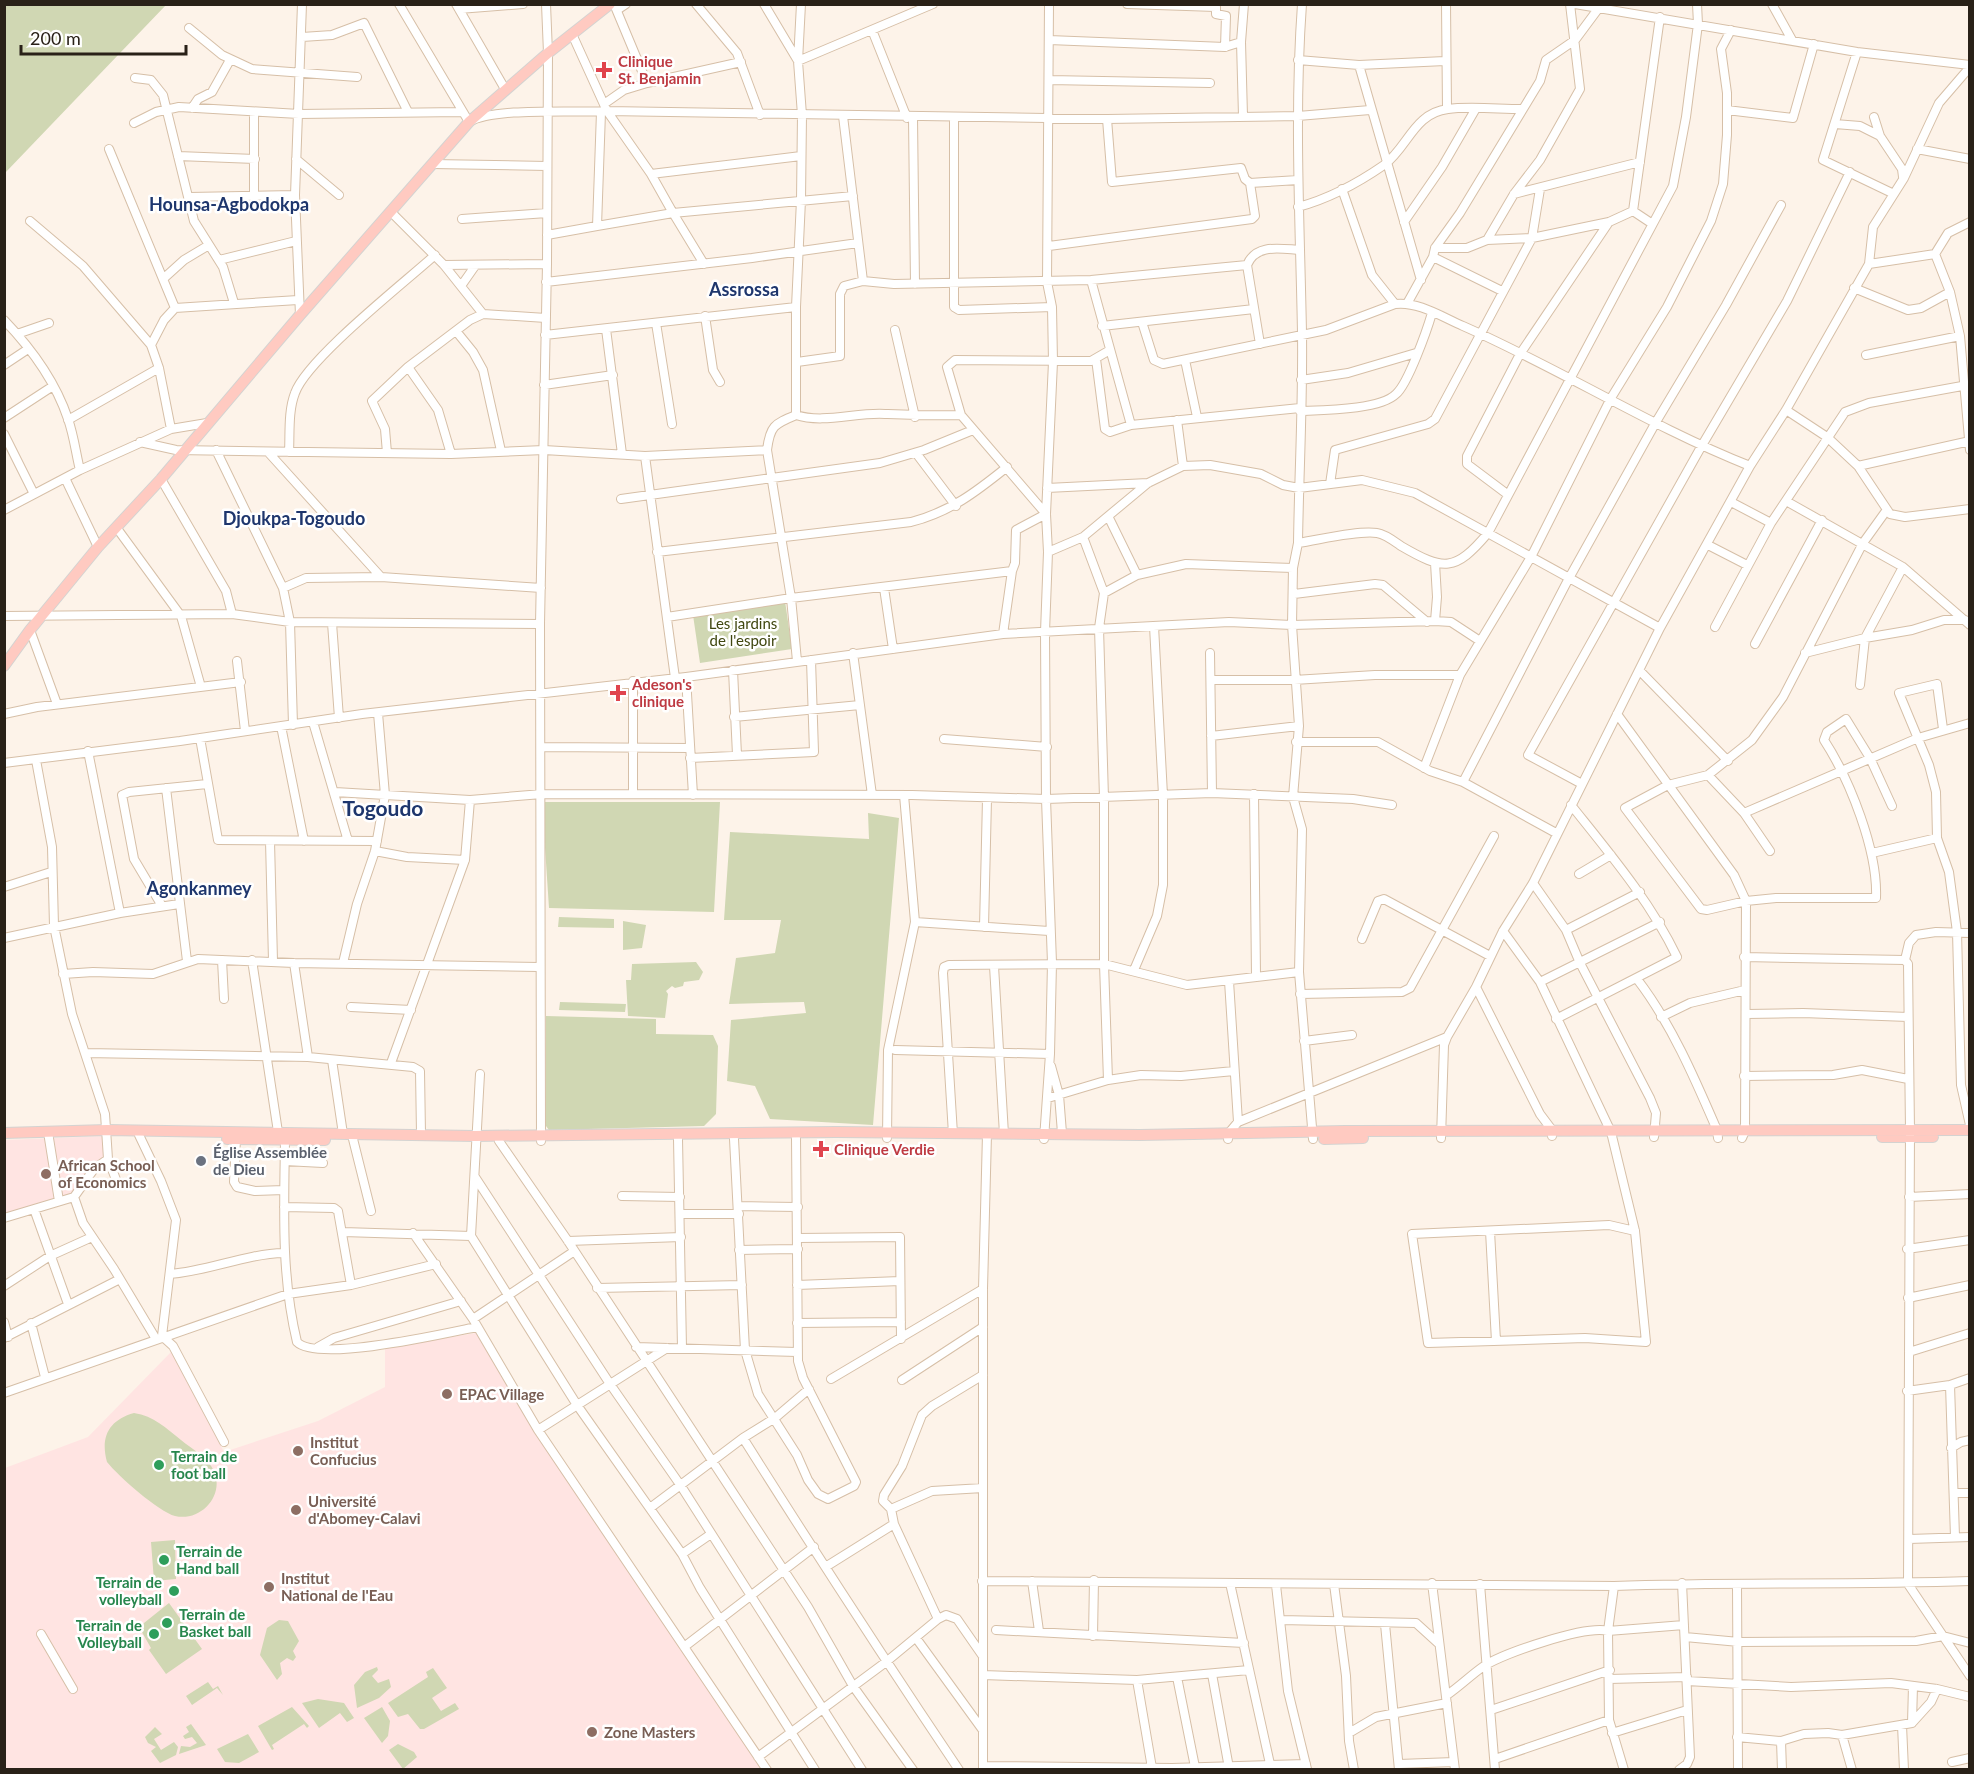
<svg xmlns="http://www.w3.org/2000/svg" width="1974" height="1774" viewBox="0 0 1974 1774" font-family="Lato,sans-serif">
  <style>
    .education { fill: #ffe4e2 }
    .green { fill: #d0d7b3 }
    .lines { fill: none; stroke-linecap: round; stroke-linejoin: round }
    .minor-casing { stroke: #d6bfa7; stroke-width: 10 }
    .major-casing { stroke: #d4d3d1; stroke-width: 12 }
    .minor { stroke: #fff; stroke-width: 8 }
    .major { stroke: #ffcac1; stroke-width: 10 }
    .health-dot { fill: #e0444e; stroke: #fff; stroke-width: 2 }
    .worship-dot { fill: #6b7280; stroke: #fff; stroke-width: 2 }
    .education-dot { fill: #8d6e63; stroke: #fff; stroke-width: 2 }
    .leisure-dot { fill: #2e9e5b; stroke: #fff; stroke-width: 2 }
    .labels { text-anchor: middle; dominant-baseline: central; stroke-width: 5; stroke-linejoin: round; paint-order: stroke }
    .health-label { font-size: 15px; font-weight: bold; fill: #be3a42; stroke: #fff; text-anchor: start }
    .park-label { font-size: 15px; fill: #404710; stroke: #fff }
    .worship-label { font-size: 15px; font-weight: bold; fill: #5b616d; stroke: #fff; text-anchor: start }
    .education-label { font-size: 15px; font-weight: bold; fill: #785e54; stroke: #fff; text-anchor: start }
    .leisure-label { font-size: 15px; font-weight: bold; fill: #27864d; stroke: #fff; text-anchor: start }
    .quarter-label { font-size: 18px; font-weight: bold; fill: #1e366d; stroke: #fff }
    .district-label { font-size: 21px; font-weight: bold; fill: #1e366d; stroke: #fff }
  </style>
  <rect width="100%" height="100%" fill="#fdf3e9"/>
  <path class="education" d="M104,1136V1159L74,1193L5,1215L4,1140Z
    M476,1333L538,1435L766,1770H5V1468L88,1437L171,1352L224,1452L318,1421L385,1387V1348Z"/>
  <path class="green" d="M5,4L166,5L5,173L4,5Z
    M785,601L792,649L700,663L693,615Z
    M542,802H720L714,912L549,908Z
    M868,813L899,818L873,1125L770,1119L755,1086L727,1081L731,1020L806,1013L804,1002L729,1004L736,958L775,953L781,920H724L730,832L869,839Z
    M559,917L614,919V928L558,927Z
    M623,921L646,925L642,948L623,950Z
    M696,962L703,972L699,980L684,982L683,986L675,988L672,986L666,991L668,994L665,1018L628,1016L626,980H631L632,964Z
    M560,1002L626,1004L625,1012L559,1010Z
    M546,1016L656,1019V1034L713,1035L718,1046L716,1114L704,1126L549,1130L546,1126Z
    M134,1413C154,1416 166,1428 181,1440C192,1449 208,1458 214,1471C225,1496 200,1522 175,1516C159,1512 118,1476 107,1462C100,1437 109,1420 134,1413Z
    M175,1540L176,1579L154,1581L151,1542Z
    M169,1603L202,1649L166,1674L149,1650L151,1648L139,1627Z
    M279,1620L288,1621L299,1641L293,1651L296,1657L293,1661L287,1658L280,1663L282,1674L277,1680L260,1655L267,1628Z
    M377,1667L378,1670L372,1676L378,1683L389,1679L391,1687L379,1698L357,1708L354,1685L365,1672Z
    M433,1668L447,1688L432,1698L441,1711L455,1703L459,1709L424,1729H420L408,1714L398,1717L388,1703L428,1677L426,1672Z
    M208,1682L213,1689L218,1686L223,1695L217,1688L192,1705L186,1696Z
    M318,1699L344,1703L354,1718L347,1722L340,1713L319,1728L302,1703Z
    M292,1707L309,1726L307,1728L304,1724L272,1745L274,1749L272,1750L258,1726Z
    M382,1707L390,1721L388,1736L382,1743L364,1718Z
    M191,1724L206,1745L179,1754L181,1746L190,1747L197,1743L192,1737L185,1739L183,1736L189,1732L186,1727Z
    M155,1727L162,1734L154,1739L161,1750L174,1742L178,1747L176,1755L160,1763L151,1751L156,1747L148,1743L145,1737Z
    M248,1734L259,1752L239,1763L225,1762L217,1749Z
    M398,1744L414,1752L417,1757L403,1769L389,1750Z"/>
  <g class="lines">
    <g class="minor-casing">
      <path id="minor" d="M399,4L469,122C495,107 574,113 607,111L572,34
        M456,4L505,89
        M696,4L737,53L760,115
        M764,4L798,61L933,4
        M1127,4L1216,7V14L1226,16L1225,47
        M1302,4C1294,114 1300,223 1302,333C1303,403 1299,473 1298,543L1293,568L1292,625L1299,726L1293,797L1302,829L1299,972L1313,1139
        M1446,4L1447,109
        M1575,4L1857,52L1970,65
        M1772,4L1792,40
        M459,9L523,4
        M617,10L626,4
        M189,28L222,55L252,69L357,77
        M872,30L907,118
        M302,37L332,35L364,23L408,112
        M1049,40L1225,47L1241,42
        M1857,52L1823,160L1894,194
        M1298,60L1359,65L1445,61
        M1359,65L1421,280
        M135,78L151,80L163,95L194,221L223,267L234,303
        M1049,80L1210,83
        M647,83L741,62
        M604,104L624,90L647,83L614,4
        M192,108L198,99L212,92L230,60
        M1727,110L1793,118L1814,44
        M843,116L863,281L894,284L1091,280L1247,265
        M1243,116L1241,42L1244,4
        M1874,117L1880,136L1902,169L1903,177
        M913,118L915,284
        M954,118V307L959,310L1052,307
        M134,123L156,112L179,107L299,114L461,112
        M1835,124L1860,126L1880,136
        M109,149L175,308
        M1917,149L1970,159
        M178,156L255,159
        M801,156L651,174L607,111L1107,119L1298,116L1370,110
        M296,159L339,195
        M432,164L547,166
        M1250,183L1298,180
        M1342,189L1372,275L1395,304
        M1514,194L1640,162
        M254,195V112
        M189,197L295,195
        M1298,207C1328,199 1358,183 1384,165C1408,147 1414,113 1448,109C1467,106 1500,109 1521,109
        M1633,211L1660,17
        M1633,211L1651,223
        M391,212L444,265L483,314
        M462,219L547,213
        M30,221L83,266L151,345L159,368L171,429
        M1404,222L1442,167L1475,110
        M597,226L673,213L651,174
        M547,235L597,226L601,112
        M1487,240L1514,194L1540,160L1580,89L1570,4
        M1049,246L1252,219L1255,216L1250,183L1245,179L1241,168L1112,182L1107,119
        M1435,248H1467L1487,240L1532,238L1609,222L1633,211
        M1935,254L1950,292L1960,336L1970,450
        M1433,257L1502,291
        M219,260L296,241
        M704,264L673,213L853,196
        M1869,264L1935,254L1948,233L1970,222
        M444,265L547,264
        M163,279L184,260L209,245
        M1091,280L1131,425
        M546,282L752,258L858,243
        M461,286L475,266
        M1854,288L1908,310L1921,308L1950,292
        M1408,302L1433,257L1435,248L1460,213L1540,81L1546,60L1575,40L1601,5
        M300,315L295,195L302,4
        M705,316L713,370L720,382
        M4,320C31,348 56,383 68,419C74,436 76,454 80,470
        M1142,322L1154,360L1163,364L1326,330L1395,304C1418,301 1442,317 1463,326C1561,369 1651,427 1750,466
        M656,323L672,424
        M1102,326L1254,309
        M606,329L622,454
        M895,330L915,417
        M456,331L473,352L483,370L501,451
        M17,334L49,323
        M545,335L796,307
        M1260,344L1247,265C1256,243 1281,249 1300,250
        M151,345L164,320L175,308L298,300
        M1866,355L1960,336
        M1096,359L1105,429L1110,432L1131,425L1300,408
        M1185,360L1197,417
        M797,362L840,356V294L844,286L863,281
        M4,365L28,349
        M408,367L438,410L451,454
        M1301,380L1348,373L1416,353
        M544,385L613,375
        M1786,410L1827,437L1858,466L1890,514L1905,517L1970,509
        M1300,411C1323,410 1380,410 1396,394C1408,384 1427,330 1432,313
        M796,415V307L801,200L802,115L798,61L801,4
        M4,418L53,386
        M68,420L159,368
        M1177,420L1183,466
        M4,434L34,494
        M140,442L176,450L451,454L544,450L645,456L767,450C770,426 774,424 796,415C823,424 857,412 885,414C911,415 935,416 961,415
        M216,450L283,588L290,622L293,725
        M767,450L791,598L797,661
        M268,452L381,577
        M289,452C290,433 288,411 295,393C307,359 404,283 435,255
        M387,453L385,429L372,401L408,367L470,320L483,314L546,318
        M916,453L956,506
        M645,456L675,678
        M1858,466L1970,441
        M65,478L98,547
        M161,479L226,591L232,614
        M1330,484L1335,450L1428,424L1435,419L1532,238L1540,189
        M1047,488L1148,483
        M1507,494L1467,464V456L1520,354L1609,222
        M621,499L880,463L924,450L973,430
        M1786,501L1903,567L1970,625
        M1731,502L1771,523
        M4,510L80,470L171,429L207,423
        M1886,511L1863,543L1783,697L1752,740L1708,775L1668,785L1625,808L1701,909L1707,910L1746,901L1776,898H1876C1878,851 1850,780 1824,740L1827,732L1846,719L1870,758L1892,806
        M1046,514L961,415L947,367L955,360L1091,361L1110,350
        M1109,518L1137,575
        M116,527L181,616L201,687
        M1083,537L1104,593L1099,628L1104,798V964L1108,1080
        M1298,543C1319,540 1358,530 1377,533C1385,534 1394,541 1401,546C1444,571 1455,572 1488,533L1673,186L1686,117L1698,24L1697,4
        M1708,545L1747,565
        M657,552L911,522C950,512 976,492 1007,467
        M1048,552L1083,537L1148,483L1183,466L1210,465L1261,474L1283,485L1299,488L1362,480L1415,493L1660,628
        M283,588L306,578L381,577L541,588
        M884,588L893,649
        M1104,593L1137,575L1186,564L1293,568
        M1294,594L1375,584L1383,585L1427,622
        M4,616L232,614L290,622L540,624
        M667,617L791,598L1012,571
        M1435,621L1437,597L1435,563
        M332,623L339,718
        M1715,627L1771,523L1845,412L1869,403L1962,386
        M30,630L57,704
        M1003,634L1012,571L1015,563L1016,530L1046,514
        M1755,644L1822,520
        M853,653L872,795
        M1210,653L1212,793
        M1805,653L1865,638L1912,630L1944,620H1965
        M237,661L245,731
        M733,670L737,755
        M1640,671L1728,761
        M686,677L693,795
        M1212,680H1294L1375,675H1460
        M1860,685L1865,638L1903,567
        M4,714L37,707L241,682
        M1617,714L1734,875L1746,901L1745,1131L1742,1138
        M734,717L860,705
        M313,722L348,841
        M281,726L304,841
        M1943,729L1937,684L1899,693L1929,765L1936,792L1937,838L1949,872L1957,932L1961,1085L1970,1125
        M1211,736L1299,726
        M200,738L218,840L377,841
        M944,739L1047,747
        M1296,742H1378L1430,771L1463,782L1556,833
        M541,747L689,748
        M88,751L120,913
        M690,758L814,752L811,660
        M4,763L180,741L362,714L686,677L1003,634L1229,622L1292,625L1435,621L1451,622L1480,641
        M1424,768L1460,675L1531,557L1611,398L1667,307L1711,221L1723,184L1727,135V93L1721,49L1731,30
        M1708,775L1744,813L1770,851
        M1463,782L1568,580L1656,422L1726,305L1781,205
        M1582,784L1528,755L1701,447L1787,301L1850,172
        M166,788L187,961
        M335,792L470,800L542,794L912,795L1046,799L1212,793L1353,799L1392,805
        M633,794V681
        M1254,794L1256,976
        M1744,813L1918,738L1970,723
        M270,841L273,961
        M375,851L407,857L465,860
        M1872,853L1937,838
        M1579,874L1611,855
        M1533,883L1566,930L1580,963L1650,1098L1656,1113L1654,1137
        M4,887L51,872
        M162,906L134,859L122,795L129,792L207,784
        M915,922L1049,931
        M984,927L987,799
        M1566,930L1640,892
        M1503,931L1540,982L1611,1132L1635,1231L1646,1342L1585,1338L1428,1343L1412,1234L1609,1225L1635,1231
        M1970,933L1936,932L1916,935L1909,943L1905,960L1908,964L1910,1130L1908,1584L1970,1676
        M4,938L120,913L179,904
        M1362,939L1378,901L1384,899L1490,956
        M1744,957L1905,960
        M222,960L224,999
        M252,960L278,1132L285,1141C284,1209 281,1276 297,1342C318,1363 447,1333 477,1327
        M294,963L308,1057
        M343,963L357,904L375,851L385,795L378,713
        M994,966L1004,1134
        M1134,970L1157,916L1163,885V795L1154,626
        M63,974L93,972L153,974L198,959L294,963L539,967
        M1637,979C1671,1023 1695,1079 1717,1130L1718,1138
        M1540,982L1660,922
        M1476,987L1540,1114L1552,1130V1136
        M1300,994L1402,992L1410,988L1494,836
        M351,1007L411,1010
        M1747,1014L1803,1013L1908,1017
        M1661,1017L1690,1003L1745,990
        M1556,1019L1677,957C1650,901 1610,854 1571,805
        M1304,1041L1352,1035
        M895,1050L1050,1054
        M86,1053L308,1057L413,1067L420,1071L421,1134
        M332,1060L343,1134
        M391,1063L465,860L470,800
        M1051,1066L1059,1095L1062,1133
        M480,1074L471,1236L577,1405L682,1554L700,1588L815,1770
        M1744,1076L1833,1075L1862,1070L1908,1079
        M1048,1098L1108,1080L1141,1075L1181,1076L1234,1071
        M1238,1122L1447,1037
        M48,1132L59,1201
        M953,1134L943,973L944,967L949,965L1104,964L1187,985L1299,972
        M139,1135L161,1181L176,1220L162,1336L173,1346L224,1442
        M887,1138L888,1050L915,922L904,795
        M1441,1138L1444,1045L1447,1037L1476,987L1503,931L1533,883L1660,628L1750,466L1786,410L1869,264L1873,227L1904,178L1939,103L1970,67
        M236,1139L234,1182L237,1187L255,1191L284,1190
        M353,1139L371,1211
        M678,1139L682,1348
        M734,1139L745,1350L758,1394L797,1455L808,1480L818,1494L828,1499L854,1486L856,1482L803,1378L798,1361L796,1138
        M1044,1139L1050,1054L1052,963L1046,799L1045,632L1048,552L1046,514L1053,362L1052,307L1047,282L1049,4
        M1228,1139V1134L1238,1122L1229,981
        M499,1141L568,1241L808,1607L853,1686L913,1770
        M541,1141L540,624L547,264L548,53L546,4
        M108,1159L117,1182
        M285,1161L323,1163
        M475,1177L610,1384L681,1486L862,1770
        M622,1196L680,1197
        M74,1197L83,1223L114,1269L156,1339
        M1909,1197L1970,1194
        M739,1206L798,1207
        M284,1207L334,1208L338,1211L351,1285
        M34,1209L68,1304
        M680,1214H739
        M4,1218L74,1197L94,1169L108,1159L105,1114L72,1014L54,926L52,847L36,760
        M1490,1231L1496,1341
        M343,1232L471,1236
        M413,1233L473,1319L538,1430L767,1770
        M798,1238L900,1237L901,1339
        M568,1241L681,1237
        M1907,1249L1970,1240
        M739,1250L798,1249
        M170,1274C209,1271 245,1254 284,1253
        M797,1285L900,1281
        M4,1286L50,1256L92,1237
        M597,1288L742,1285
        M1908,1298L1970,1285
        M473,1319L573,1252
        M4,1322L8,1337
        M31,1323L45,1377
        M797,1323L901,1322
        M4,1338L120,1279
        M318,1347L334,1338L461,1301
        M636,1347L797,1352
        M1909,1352L1970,1333
        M831,1379L983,1289
        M902,1380L983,1327
        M1950,1385L1955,1537
        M1907,1391L1950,1385L1970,1378
        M4,1393L288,1294L351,1285L436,1264
        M538,1430L667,1348
        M743,1438C813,1549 885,1660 959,1770
        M1951,1448L1961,1442L1970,1440
        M1954,1493H1970
        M650,1508L743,1438L775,1418L809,1389
        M891,1509L932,1491L983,1488
        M894,1524L891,1509L883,1501L884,1495L902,1466L922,1415L932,1406L983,1375
        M1909,1539L1970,1537
        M682,1554L711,1534
        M827,1566L894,1524L938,1619
        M982,1581L1614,1586C1732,1582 1851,1585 1970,1581
        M1032,1581L1039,1631
        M1230,1583L1270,1764
        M1432,1583L1455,1770
        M1334,1584L1346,1676L1349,1741L1354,1770
        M1480,1584L1495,1770
        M1276,1585L1288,1691L1307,1769
        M1737,1585L1738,1770
        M1614,1586L1608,1631L1609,1720L1624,1770
        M1281,1620L1416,1623L1438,1643
        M1385,1624L1399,1770
        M996,1630L1244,1643
        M41,1634L73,1689
        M1093,1636L1094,1580
        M1685,1637L1739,1642L1916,1641L1943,1636L1970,1643
        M916,1638L982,1729
        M684,1647L814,1547
        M1212,1674L1229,1768
        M983,1675L1137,1680L1249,1670
        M1177,1677L1195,1767
        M1609,1679L1687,1677
        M1137,1680L1152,1768
        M1687,1681L1791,1687L1891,1683L1937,1689L1970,1697
        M1447,1695C1460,1686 1471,1675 1484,1666C1504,1653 1586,1625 1608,1631L1684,1625
        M1491,1710L1610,1670
        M1912,1723L1913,1686
        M1902,1725L1904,1770
        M1349,1733L1376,1717L1447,1703
        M1612,1733L1687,1710
        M1842,1735L1852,1770
        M1737,1737L1781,1741L1804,1734L1828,1733L1842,1735L1912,1723L1931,1702L1937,1689
        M1781,1741L1782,1770
        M758,1757L886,1662L938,1619L946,1615L957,1619L982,1655
        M1495,1759L1609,1720
        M1952,1762L1970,1758
        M1399,1764L1454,1762
        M983,1766L1172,1768L1306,1764
        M983,1770V1289L987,1134
        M1679,1770L1687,1764L1690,1757L1682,1583"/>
    </g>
    <g class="major-casing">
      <path id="major" d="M4,666L30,630L98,547L161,479L300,315L469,122L548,53L610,4
        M4,1133L107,1130L475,1136L836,1132L1140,1135L1345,1131L1970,1130
        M1882,1137H1933
        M227,1139L325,1140
        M1324,1139L1363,1138"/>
    </g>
    <use href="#minor" class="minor"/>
    <use href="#major" class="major"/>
  </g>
  <g class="health-dot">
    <path d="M601 61h6v6h6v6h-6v6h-6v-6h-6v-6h6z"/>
    <path d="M615 684h6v6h6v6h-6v6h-6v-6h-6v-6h6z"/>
    <path d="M818 1140h6v6h6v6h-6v6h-6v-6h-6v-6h6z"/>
  </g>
  <circle class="worship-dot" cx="201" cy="1161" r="6"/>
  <g class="education-dot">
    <circle cx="46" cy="1174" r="6"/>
    <circle cx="447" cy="1394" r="6"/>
    <circle cx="298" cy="1451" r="6"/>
    <circle cx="296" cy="1510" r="6"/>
    <circle cx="269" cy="1587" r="6"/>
    <circle cx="592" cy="1732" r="6"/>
  </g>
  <g class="leisure-dot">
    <circle cx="159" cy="1465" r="6"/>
    <circle cx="164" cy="1560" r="6"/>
    <circle cx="174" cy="1591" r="6"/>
    <circle cx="167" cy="1623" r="6"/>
    <circle cx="154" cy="1634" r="6"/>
  </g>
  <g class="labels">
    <g class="health-label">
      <text x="618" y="61">Clinique<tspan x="618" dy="17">St. Benjamin</tspan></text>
      <text x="632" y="684">Adeson's<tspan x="632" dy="17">clinique</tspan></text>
      <text x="834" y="1149">Clinique Verdie</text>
    </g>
    <g class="park-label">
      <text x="743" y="623">Les jardins<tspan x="743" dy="17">de l'espoir</tspan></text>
    </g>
    <g class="worship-label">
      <text x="213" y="1152">Église Assemblée<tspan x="213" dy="17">de Dieu</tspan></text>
    </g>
    <g class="education-label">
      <text x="58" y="1165">African School<tspan x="58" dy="17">of Economics</tspan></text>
      <text x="459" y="1394">EPAC Village</text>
      <text x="310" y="1442">Institut<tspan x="310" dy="17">Confucius</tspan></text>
      <text x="308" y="1501">Université<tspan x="308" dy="17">d'Abomey-Calavi</tspan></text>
      <text x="281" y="1578">Institut<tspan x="281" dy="17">National de l'Eau</tspan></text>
      <text x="604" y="1732">Zone Masters</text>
    </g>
    <g class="leisure-label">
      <text x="171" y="1456">Terrain de<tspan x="171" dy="17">foot ball</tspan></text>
      <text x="176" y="1551">Terrain de<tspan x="176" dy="17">Hand ball</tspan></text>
      <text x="162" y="1582" text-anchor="end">Terrain de<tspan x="162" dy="17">volleyball</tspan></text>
      <text x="179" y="1614">Terrain de<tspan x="179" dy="17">Basket ball</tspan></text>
      <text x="142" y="1625" text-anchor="end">Terrain de<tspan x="142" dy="17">Volleyball</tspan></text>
    </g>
    <g class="quarter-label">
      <text x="229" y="204">Hounsa-Agbodokpa</text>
      <text x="744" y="289">Assrossa</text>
      <text x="294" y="518">Djoukpa-Togoudo</text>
      <text x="199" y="888">Agonkanmey</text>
    </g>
    <g class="district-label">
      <text x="383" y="807">Togoudo</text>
    </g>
  </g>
  <rect width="1974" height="1774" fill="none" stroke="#292118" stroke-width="12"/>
  <path d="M21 45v9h165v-9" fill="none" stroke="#292118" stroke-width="3"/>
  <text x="30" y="45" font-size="18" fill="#292118" stroke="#ffffff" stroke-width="4.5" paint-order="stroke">200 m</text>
</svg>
